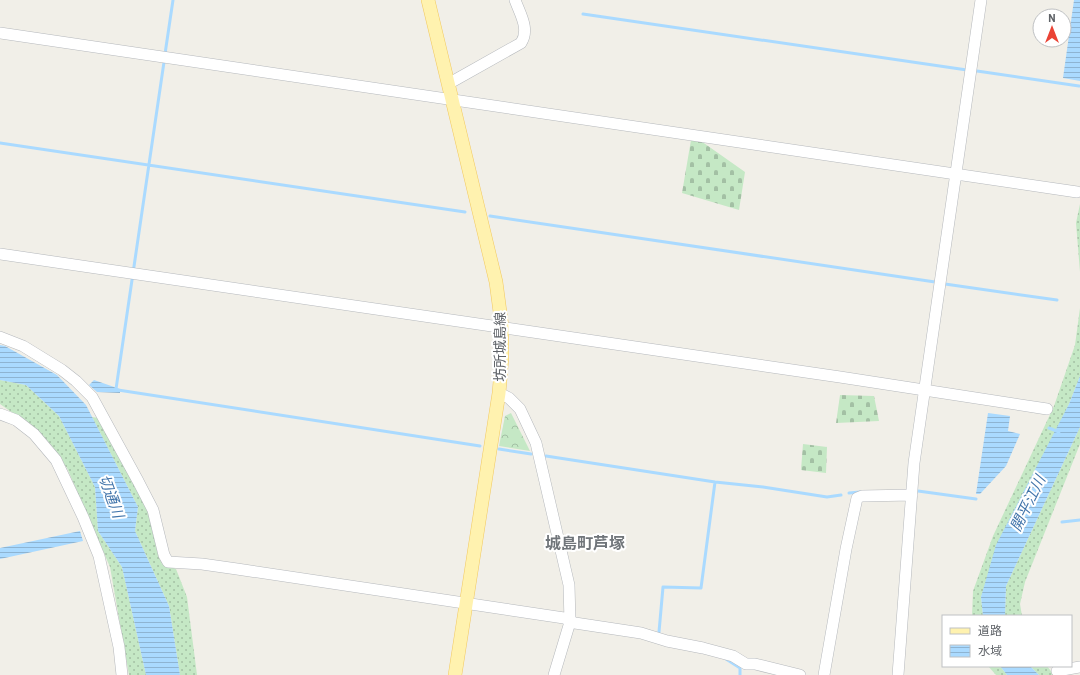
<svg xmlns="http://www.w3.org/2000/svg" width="1080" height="675" viewBox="0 0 1080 675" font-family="Barlow,'Noto Sans JP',sans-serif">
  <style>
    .grass { fill: url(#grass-dots) }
    .forest { fill: url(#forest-crowns) }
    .cemetery { fill: url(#cemetery-stones) }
    .water { fill: url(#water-rules) }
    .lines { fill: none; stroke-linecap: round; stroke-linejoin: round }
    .stream { stroke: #aadaff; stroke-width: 3 }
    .minor-casing { stroke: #b5b8bc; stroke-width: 12 }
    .major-casing { stroke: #f2c960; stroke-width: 14 }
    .minor { stroke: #fff; stroke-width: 11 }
    .major { stroke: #fff2af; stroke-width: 13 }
    .labels { text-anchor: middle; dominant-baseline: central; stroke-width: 4; stroke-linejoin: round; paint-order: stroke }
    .street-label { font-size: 14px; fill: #5f6368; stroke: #fff }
    .water-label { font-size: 15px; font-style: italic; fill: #4174aa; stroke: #fff }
    .quarter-label { font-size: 16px; font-weight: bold; fill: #70757a; stroke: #fff }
  </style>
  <defs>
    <pattern id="grass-dots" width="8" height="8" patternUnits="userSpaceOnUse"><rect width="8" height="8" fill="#c5e8c5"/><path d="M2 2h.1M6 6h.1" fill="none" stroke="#a3c0a4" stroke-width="1.8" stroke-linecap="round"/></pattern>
    <pattern id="forest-crowns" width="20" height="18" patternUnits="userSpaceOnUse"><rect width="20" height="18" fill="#c5e8c5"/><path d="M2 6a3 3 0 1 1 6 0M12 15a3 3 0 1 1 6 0" fill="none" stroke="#a3c0a4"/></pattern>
    <pattern id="cemetery-stones" width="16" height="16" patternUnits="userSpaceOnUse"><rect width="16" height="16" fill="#c5e8c5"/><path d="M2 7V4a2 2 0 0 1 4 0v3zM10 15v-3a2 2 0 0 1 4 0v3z" fill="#a3c0a4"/></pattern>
    <pattern id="water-rules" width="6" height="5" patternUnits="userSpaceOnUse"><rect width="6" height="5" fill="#aadaff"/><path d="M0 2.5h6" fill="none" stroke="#8eb4d2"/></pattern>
  </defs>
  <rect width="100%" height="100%" fill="#f1efe8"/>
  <path class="grass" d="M1080,204V272L1076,223Z
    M1080,308V376L1069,404L981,597L983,616H972L973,591L993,536L1054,406L1075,345Z
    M0,380L26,385L59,416L95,487L98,531L122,567L146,675H129L110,567L67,468L38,431L0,404Z
    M92,417L99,418L150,512L162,564L176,569L187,597L197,675H180L169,606L135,531L138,507Z
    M1080,427V444L1025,582L1020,604L1022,616H1005L1006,586Z
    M988,666H1000L1007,675H996Z
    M1030,666H1047L1054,675H1039Z"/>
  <path class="forest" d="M511,413L530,451L499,446L505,416Z"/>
  <path class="cemetery" d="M691,140L701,141L745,172L739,210L682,193Z
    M840,395L874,396L879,421L836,423Z
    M803,444L827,447L826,473L801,470Z"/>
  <path class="water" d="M1074,0H1080V81L1063,78Z
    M0,345L5,346L57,375L86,405L138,507L135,531L169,606L180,675H146L122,567L98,531L95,487L59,416L26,385L0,380Z
    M1080,376V427L1006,586L1005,616H983L981,597L996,545L1069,404Z
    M94,380L120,389V393L97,392L89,385Z
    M988,413L1010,416L1008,431L1020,434L1006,466L980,494H976Z
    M80,531L83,541L0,559V548Z
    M1000,666H1030L1039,675H1007Z"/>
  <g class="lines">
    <path class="stream" d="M583,14L967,70
      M165,54L173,0
      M977,71L1079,86
      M0,143L465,212
      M490,216L935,282
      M945,284L1057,300
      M115,389H116L164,62
      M118,390L480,446
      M1049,428L1059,432
      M499,449L531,454
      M546,456L715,482L763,487L827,497L841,495
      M918,491L976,499
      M849,493L860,492
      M1062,522L1080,520
      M659,632L663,587L701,588L715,482
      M726,659L740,668V675"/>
    <g class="minor-casing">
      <path id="minor" d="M0,33L1077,192
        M448,84L521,43C530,29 520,14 515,0
        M0,254L840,377L1047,409
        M0,337L23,346L62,370L76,381L92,397L138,481L153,510L164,555L168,562L202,564L237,569L564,618L575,623L641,633L667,641L703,648L733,656L746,664H755L800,675
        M499,393L509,398L520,409L536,443L569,585L570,622L554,675
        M0,414L16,420L34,434L56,460L83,517L99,556L119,647L122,675
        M1057,671L1080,667
        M824,675L846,549L857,498L862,496L912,495
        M898,675L914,463L981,0"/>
    </g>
    <g class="major-casing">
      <path id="major" d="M428,0L496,282L502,327V358L499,393L455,675"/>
    </g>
    <use href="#minor" class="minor"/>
    <use href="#major" class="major"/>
  </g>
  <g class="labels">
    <g class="street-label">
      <text transform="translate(499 347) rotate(-90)">坊所城島線</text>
    </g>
    <g class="water-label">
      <text transform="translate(112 496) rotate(70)">切通川</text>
      <text transform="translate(1027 503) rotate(-64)">開平江川</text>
    </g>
    <g class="quarter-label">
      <text x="585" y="542">城島町芦塚</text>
    </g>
  </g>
  <rect x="942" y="615" width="130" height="52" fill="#ffffff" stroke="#bfc1c3"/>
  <rect x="950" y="628" width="20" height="6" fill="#fff2af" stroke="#bfc1c3"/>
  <text x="978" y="635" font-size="12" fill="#5f6368">道路</text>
  <rect x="950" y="645" width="20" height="12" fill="url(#water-rules)" stroke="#bfc1c3"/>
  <text x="978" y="655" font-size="12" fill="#5f6368">水域</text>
  <g transform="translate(1052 28)"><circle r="19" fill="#ffffff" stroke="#bfc1c3"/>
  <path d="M0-3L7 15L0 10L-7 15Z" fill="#ea4335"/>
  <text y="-6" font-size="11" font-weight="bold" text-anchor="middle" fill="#5f6368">N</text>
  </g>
</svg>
